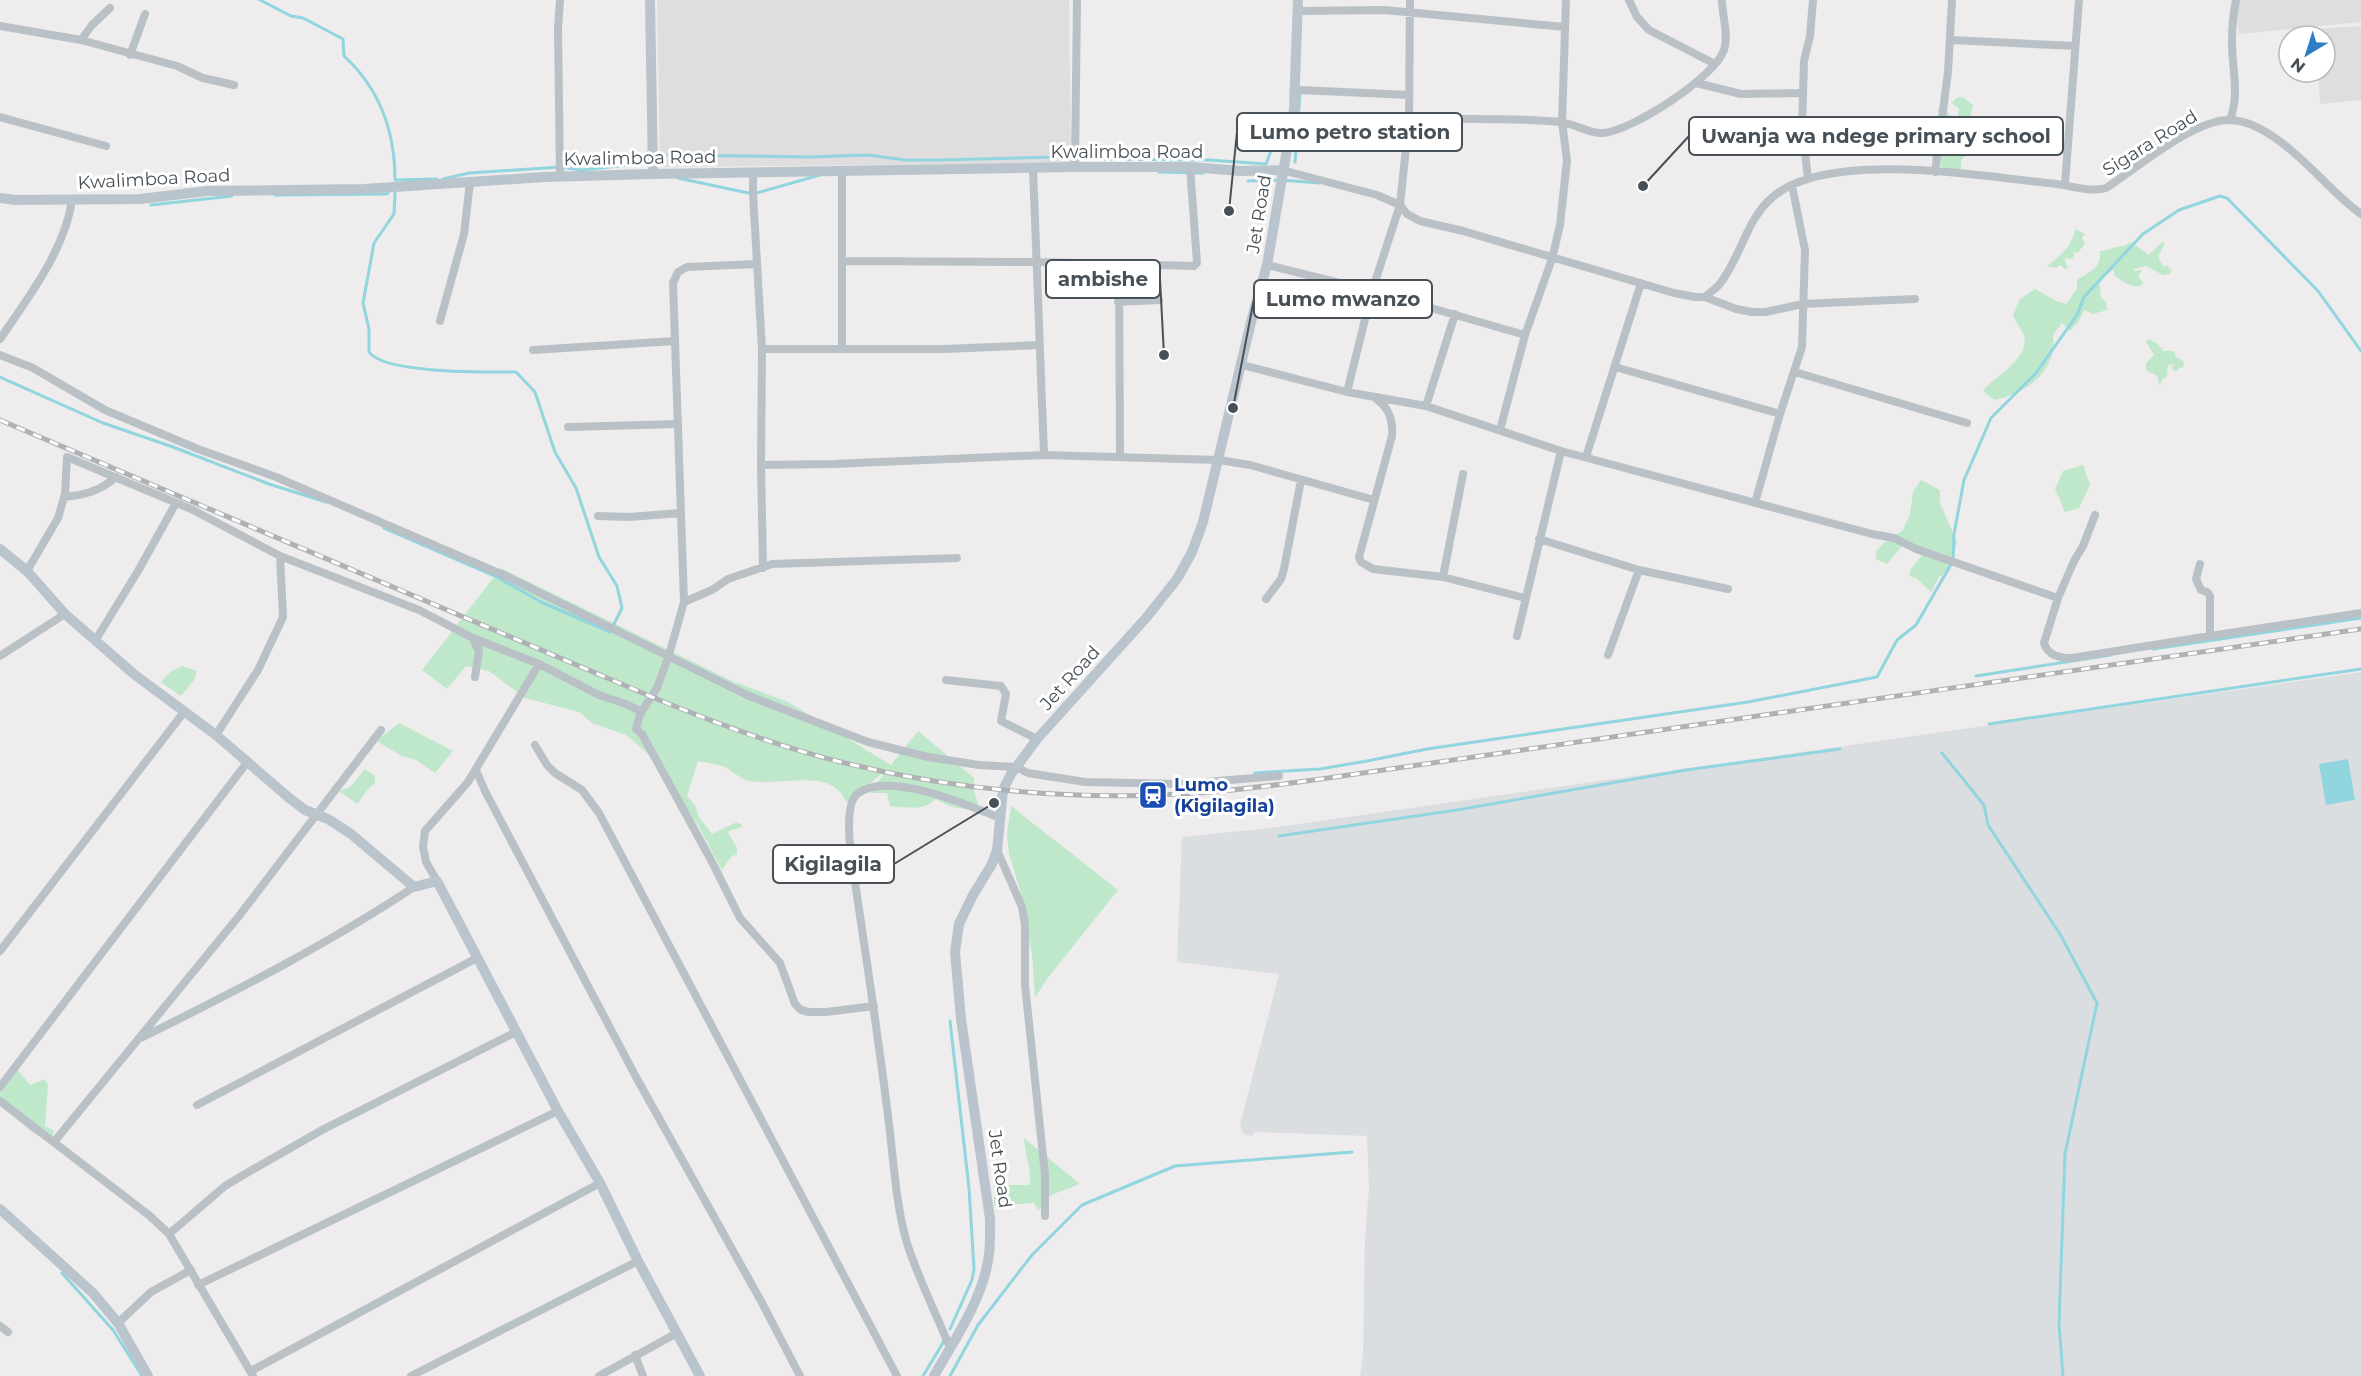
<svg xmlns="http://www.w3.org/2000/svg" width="2361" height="1376" viewBox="0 0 2361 1376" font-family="Montserrat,sans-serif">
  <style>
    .education { fill: #dfdddd }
    .airport { fill: #dbdee0 }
    .green { fill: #bfe8cb }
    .water { fill: #91d5df }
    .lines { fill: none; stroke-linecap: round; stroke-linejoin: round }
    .stream { stroke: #91d5df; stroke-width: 3 }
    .street { stroke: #b9c1c7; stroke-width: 8 }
    .secondary { stroke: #bac4cc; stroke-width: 10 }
    .rail-casing { stroke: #afb2b5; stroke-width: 5 }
    .rail { stroke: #fff; stroke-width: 3; stroke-dasharray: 9; stroke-linecap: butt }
    .labels { text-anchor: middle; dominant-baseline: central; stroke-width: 6; stroke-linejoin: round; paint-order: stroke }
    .street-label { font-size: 18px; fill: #475057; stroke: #fff }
    .transit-label { font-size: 18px; font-weight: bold; fill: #164399; stroke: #fff; text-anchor: start }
    .leader { fill: none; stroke: #475057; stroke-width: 2 }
    .callout-dot { fill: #475057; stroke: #fff; stroke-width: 2 }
    .callout { fill: #fff; stroke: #475057; stroke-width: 2 }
    .callout-label { font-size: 20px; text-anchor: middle; font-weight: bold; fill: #475057 }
  </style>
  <rect width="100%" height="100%" fill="#eeecec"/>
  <path class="education" d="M657,0H1069L1071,163L660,167Z
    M2234,0H2361V22L2239,34Z
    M2361,26V100L2320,104L2318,72H2325V36H2314L2313,29Z"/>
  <path class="airport" d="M2361,672V1376H1360L1363,1356L1365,1238L1369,1188L1367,1136L1255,1132L1252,1136L1245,1135L1242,1131L1240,1125L1279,974L1177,962L1182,837L1278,827Z"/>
  <path class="green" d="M1958,97H1963L1973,105L1968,127L1954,137L1945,151L1948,156L1958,148L1963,151L1966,155L1961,160V169H1954L1947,173L1932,158C1934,145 1941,135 1944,122L1937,110H1947L1949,115L1958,117L1959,108L1951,103Z
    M2075,229L2085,234L2082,238L2085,243L2078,253L2075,252L2072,259L2064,258L2068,268L2064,269L2061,265L2055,268L2047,266C2061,255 2072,247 2075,229Z
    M2131,242L2149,255L2162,242L2165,243L2158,257L2164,267L2166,265L2172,270L2170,274L2163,275L2146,266L2133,269L2135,271L2142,270L2138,277L2143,282L2141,286C2131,288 2122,281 2114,275V271H2111L2099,281L2101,298L2106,302L2107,310L2093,314L2084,310L2079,321L2070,331L2062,323L2053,335C2058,371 2026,394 1994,400L1983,391C1994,376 2030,359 2024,336C2022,328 2015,323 2013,315L2020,299L2035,289L2056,301L2066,304L2077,289V280C2089,272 2102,268 2100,251C2109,251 2117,245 2124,246Z
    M2149,339L2158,344L2163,351H2174L2176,357L2183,361L2184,367L2179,368L2176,372L2172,369L2173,364L2168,365L2167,376L2162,380L2160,386L2157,376L2146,370V363L2154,355L2146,342Z
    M2083,465L2090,485L2079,508L2065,512L2055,489L2063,471Z
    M1921,480L1940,490V503L1957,542L1950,569L1939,577L1931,592L1916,578L1909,576L1911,569L1922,555L1903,545L1887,564L1876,559V551L1884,543L1903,530L1910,514L1913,492Z
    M501,568L732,681L788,702L891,765L918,731L974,778V791L978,803L973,810L952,807L935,799C924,812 906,807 890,806L887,793H870L888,768L851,800L846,802C832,766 780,787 749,781C740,779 733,771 725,767C717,764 706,763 698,761L687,796L695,805L699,817L712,834L737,822L743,826L728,832L737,848V854L731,857L722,870L698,825L646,752L626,735L592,723L579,712L525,698L489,671L466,666L447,689L422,670Z
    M182,666L197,671L194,680L181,696L161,682L170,672Z
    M399,723L453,751L435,773L416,760L402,756L378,742L380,738Z
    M365,769L375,776V783L368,789L358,803H356L339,791L350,787Z
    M1011,806L1118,890L1047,979L1035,998L1032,954L1020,890L1009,854L1007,835Z
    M16,1068L30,1085L45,1079L48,1085L45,1126L54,1131L51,1143L32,1132L0,1106V1085Z
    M1024,1138L1080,1184L1051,1195L1038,1211L1034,1203L994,1206V1185H1030C1031,1168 1025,1154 1024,1138Z"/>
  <path class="water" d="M2348,759L2355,800L2326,805L2319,764Z"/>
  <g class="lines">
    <path class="stream" d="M260,0L291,16L303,18L343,39L344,56C380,89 395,131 395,180L437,179
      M668,155L808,157L868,155L905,160H942L1059,157
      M1080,159L1209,160L1266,164L1272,148
      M1295,162L1300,92
      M1159,172L1203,173
      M678,178L753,194L820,175
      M443,179L469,173L560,167L581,170L628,165L643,160L648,151
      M1248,181L1281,180L1319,183
      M275,195L387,194L389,191
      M151,205L232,196
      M0,377L103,423L173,447L269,484L326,502
      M384,528L495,576L541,602L610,632L622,608L617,586L599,557L576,488L555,452L535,392L516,372C487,372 384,374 369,352V329L363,303L374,243L394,214L395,193
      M2153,649L2361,618
      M1976,676L2111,655
      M1989,724L2361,669
      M1942,753L1984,805L1988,825L2060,934L2097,1003L2065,1154L2059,1324L2063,1376
      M1255,773L1320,769L1367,761L1427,749L1748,702L1877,677L1897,640L1916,625L1953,561L1954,534L1964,480L1991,418L2036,373L2077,315L2084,297L2143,234L2179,210L2220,196L2227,198L2318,291L2361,351
      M1279,836L1457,810L1686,770L1840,749
      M950,1021L969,1188L974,1269L972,1280L950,1329
      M62,1273L113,1330L142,1376
      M923,1376L944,1341
      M950,1376L978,1325L1032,1255L1082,1205L1175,1166L1352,1152"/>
    <path class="street" d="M1629,0L1637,17L1649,30L1715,64
      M1298,11L1384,10L1565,27
      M0,26L81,40L177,66L203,78L234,85
      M81,40L92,25L110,8
      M1951,40L2075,46
      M130,55L145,14
      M1696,83L1741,94L1803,93
      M1294,93L1300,90L1409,95
      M0,117L106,146
      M1409,119C1459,120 1510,117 1560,122C1574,123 1589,134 1603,133C1632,131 1715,77 1724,50C1729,35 1722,15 1722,0
      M2230,120C2240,94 2232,70 2232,43C2232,29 2233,14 2236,0
      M1075,167L1077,0
      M1033,168L1044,455
      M1282,170L1377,195L1400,205L1407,214L1420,221L1463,231L1674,293L1695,297H1705L1736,309L1752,312H1766L1802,304L1915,299
      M753,172V194L762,349L761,465L763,568
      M1935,172L1948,72L1952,0
      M560,177L558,28L560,0
      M1808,179L1802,127L1804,61L1810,36L1813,0
      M2065,184L2079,0
      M842,261L1036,262L1194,266L1197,263L1190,167
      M757,264L687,267L678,272L673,283L684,602L669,655L657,688L640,714L636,729L642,734L711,860L740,918L780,963L795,1004L801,1010L809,1012H826L874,1006
      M1119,264L1120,456
      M1267,265L1372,291L1525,335
      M1705,297C1709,293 1715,289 1719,285C1741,258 1746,218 1774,196C1830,150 1979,176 2048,183C2066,184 2089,193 2106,188C2137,168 2193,120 2229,120C2252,120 2277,138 2293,152C2317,172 2336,196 2361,214
      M1118,302L1159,300
      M440,321L464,234L470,182
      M0,339C28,298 65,250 72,200
      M762,349H944L1039,345
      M842,349V171
      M533,350L675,341
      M0,355L33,368L105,410L198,449L276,477L508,577L749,696L868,742L928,757L979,765L1016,767L1028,773L1085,782L1182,784L1279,776
      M1242,365L1347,392L1426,406L1561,451L1872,534L1894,538L1916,549L2058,598
      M1615,367L1780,414
      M1795,372L1967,423
      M1347,392L1372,291L1400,205L1409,119L1410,0
      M1375,398C1389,408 1393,419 1392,436L1359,557L1361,562L1373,569L1443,577L1525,598
      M1426,406L1455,314
      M568,427L678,424
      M1500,430L1525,335L1552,259L1560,225L1567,160L1562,122L1566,0
      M1586,457L1641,283
      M761,465L833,464L1044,455L1219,460L1250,465L1374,500
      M64,497C85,495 100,491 116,477
      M1755,503L1780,414L1802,347L1805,250L1792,185
      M2095,515L2083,546L2074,561L2058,598L2044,643C2048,656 2060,658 2072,658L2210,636V596L2207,592L2201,590L2196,579L2200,564
      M598,516L629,517L681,513
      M1539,539L1639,570L1728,589
      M27,571L58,518L65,494L67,457L191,509L280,556L419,610L473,638L539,664L599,695L626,704L642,712
      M1443,577L1463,474
      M1266,599L1281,579L1284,569L1301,480
      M684,602L712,590L728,579L772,564L957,558
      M1517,636L1561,451
      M2210,636L2361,613
      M473,639L479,651L475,677
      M95,641L138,571L176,503
      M1608,655L1639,570
      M0,656L65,614
      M946,680L1001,686L1006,694L1001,721L1037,739
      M216,735L258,670L283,617L280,556
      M535,745L547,765L555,773L582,790L599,813L897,1376
      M476,770L485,791L636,1077L761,1301L800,1376
      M997,850L1022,907L1025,925V985L1045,1175V1216
      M437,881L426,862L423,846L425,831L468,782L539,664
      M0,951L184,712
      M143,1037C236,991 328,944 414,887
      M0,1087L248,761
      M0,1101L150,1216L169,1234L253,1376
      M197,1105L477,958
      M54,1142L239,916L381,730
      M169,1234L225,1186L245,1174L322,1130L516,1032
      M198,1285L558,1111
      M118,1323L151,1292L191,1270
      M0,1326L8,1332
      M950,1348C936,1313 918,1278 907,1243C895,1203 893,1150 887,1108C877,1028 865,949 853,869C850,853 844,805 857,794C887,770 969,805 1000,818
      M635,1355L643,1376
      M251,1371L600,1183
      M411,1376L638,1261
      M599,1376L677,1333"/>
    <path class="secondary" d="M650,0L653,174
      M0,198L15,200L140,199L207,191L364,189L544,177L653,174L1075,167H1190L1241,171L1282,170
      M0,549L27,571L65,614L135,675L216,735L288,797L305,810L328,819L351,834L414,887L437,881L558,1111L600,1183L638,1261L700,1376
      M0,1209L93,1293L118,1323L148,1376
      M934,1376C953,1342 979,1305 987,1266C991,1251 990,1235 990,1219L961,1019L955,952L959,924L973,895L992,864L997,850L1003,790L1011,774L1037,739L1146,618L1177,579L1192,552L1203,522L1252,318L1267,265L1294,109L1298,0"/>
    <g class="rail-casing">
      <path id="rail" d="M0,420L652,697C715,723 779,747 845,763C960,791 1080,801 1197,793C1241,790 1285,784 1328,778L2361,629"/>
    </g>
    <use href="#rail" class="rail"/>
  </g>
  <defs>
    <g id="station-square" transform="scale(1.5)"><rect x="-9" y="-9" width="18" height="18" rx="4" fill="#1a4fb4" stroke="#fff"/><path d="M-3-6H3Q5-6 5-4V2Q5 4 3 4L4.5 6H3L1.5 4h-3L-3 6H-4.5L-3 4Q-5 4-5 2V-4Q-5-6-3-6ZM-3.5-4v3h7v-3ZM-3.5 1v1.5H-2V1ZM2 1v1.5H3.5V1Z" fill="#fff"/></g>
  </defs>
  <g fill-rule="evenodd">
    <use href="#station-square" x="1153" y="795"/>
  </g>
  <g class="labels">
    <g class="street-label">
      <text transform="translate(2150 143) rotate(-32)">Sigara Road</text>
      <text x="1127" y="152">Kwalimboa Road</text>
      <text transform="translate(640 158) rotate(-1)">Kwalimboa Road</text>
      <text transform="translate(154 179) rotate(-3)">Kwalimboa Road</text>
      <text transform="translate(1259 214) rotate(-81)">Jet Road</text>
      <text transform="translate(1070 678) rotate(-48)">Jet Road</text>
      <text transform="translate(1000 1169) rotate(82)">Jet Road</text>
    </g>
    <g class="transit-label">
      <text x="1174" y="785">Lumo<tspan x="1174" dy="21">(Kigilagila)</tspan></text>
    </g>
  </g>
  <path class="leader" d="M1229 211L1237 132M1643 186L1689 136M1164 355L1160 279M1233 408L1254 299M994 803L894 864"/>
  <g class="callout-dot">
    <circle cx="1229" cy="211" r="6"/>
    <circle cx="1643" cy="186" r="6"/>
    <circle cx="1164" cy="355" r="6"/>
    <circle cx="1233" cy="408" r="6"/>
    <circle cx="994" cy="803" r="6"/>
  </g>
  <g class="callout">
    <rect x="1237" y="113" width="225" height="38" rx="6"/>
    <rect x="1689" y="117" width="374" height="38" rx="6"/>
    <rect x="1046" y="260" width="114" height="38" rx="6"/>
    <rect x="1254" y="280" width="178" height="38" rx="6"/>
    <rect x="773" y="845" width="121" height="38" rx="6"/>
  </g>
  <g class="callout-label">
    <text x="1350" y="139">Lumo petro station</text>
    <text x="1876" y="143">Uwanja wa ndege primary school</text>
    <text x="1103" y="286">ambishe</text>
    <text x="1343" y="306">Lumo mwanzo</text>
    <text x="833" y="871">Kigilagila</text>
  </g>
  <g transform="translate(2307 54) rotate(218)"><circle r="28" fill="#ffffff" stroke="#b5b9bc" stroke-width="1.5"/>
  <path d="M0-4.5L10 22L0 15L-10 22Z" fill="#2f7dc5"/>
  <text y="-9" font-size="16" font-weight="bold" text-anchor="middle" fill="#475057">N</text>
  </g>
</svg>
